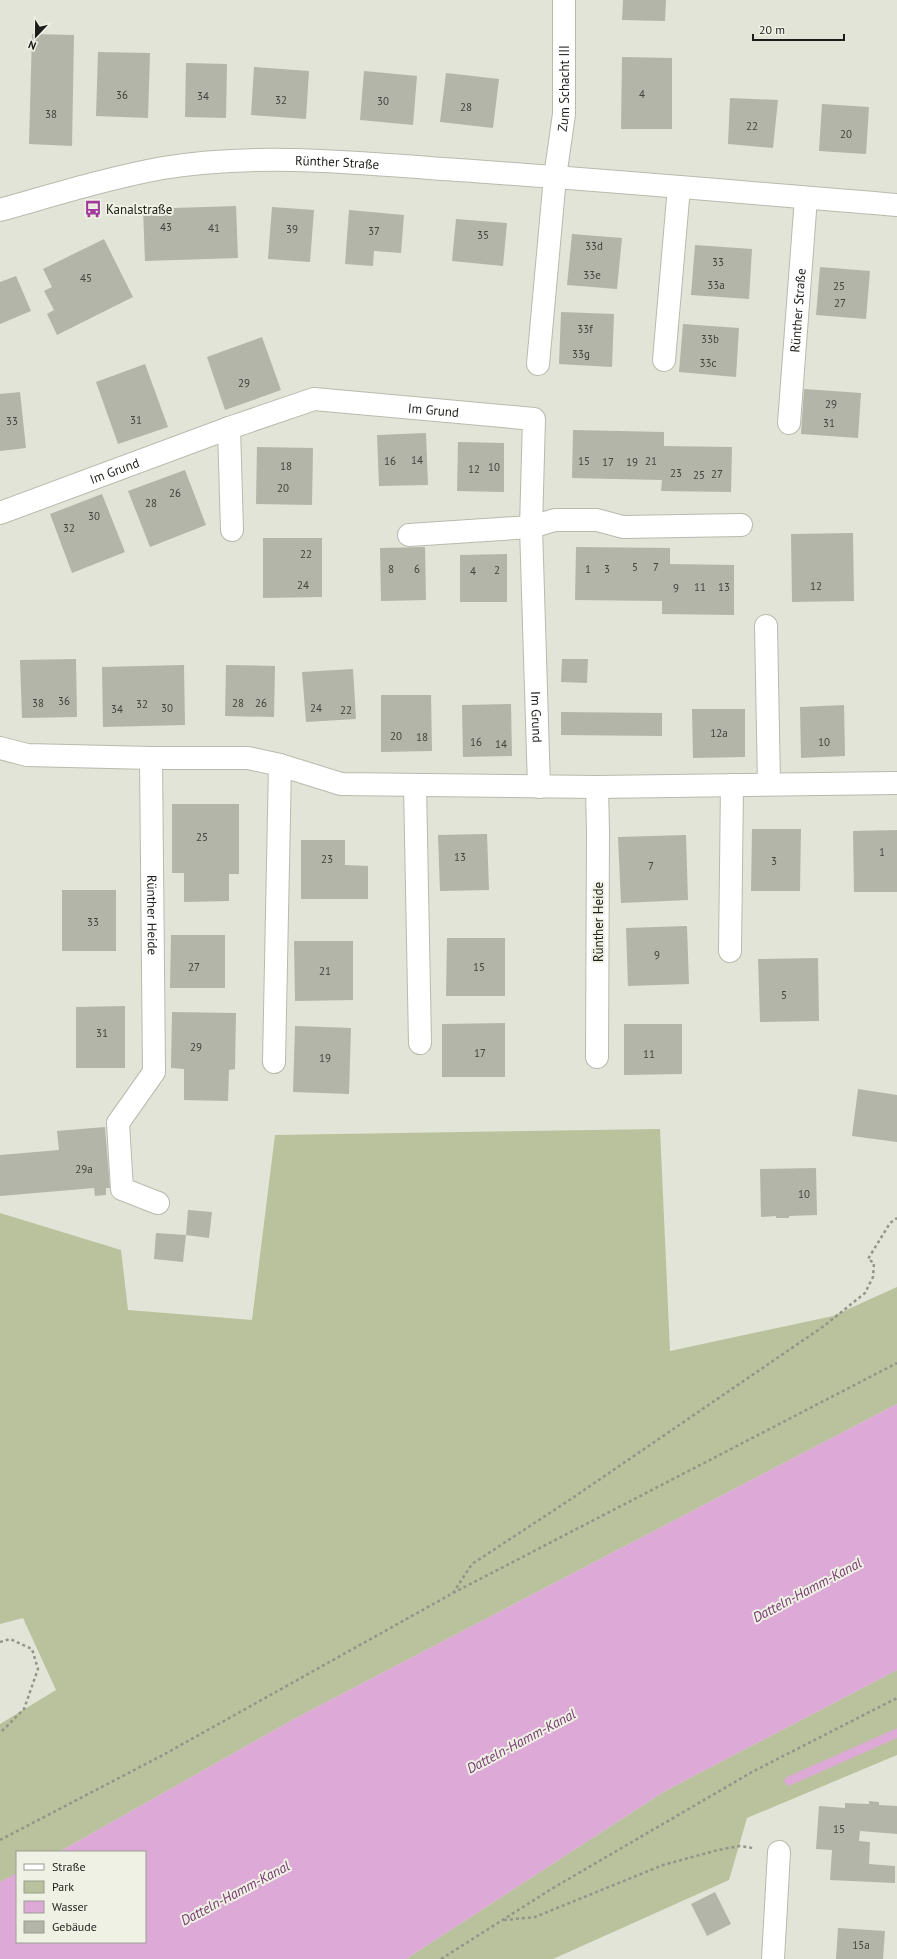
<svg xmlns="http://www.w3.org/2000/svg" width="897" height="1959" viewBox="0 0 897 1959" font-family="'PT Sans',sans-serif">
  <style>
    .green { fill: #b9c29c }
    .water { fill: #ddaad7 }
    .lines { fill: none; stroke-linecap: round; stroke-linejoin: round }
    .stream { stroke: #ddaad7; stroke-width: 9 }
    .building { fill: #b2b5a8 }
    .minor-casing { stroke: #b7bbad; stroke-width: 24 }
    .path { stroke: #93958b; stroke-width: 2.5; stroke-dasharray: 3 3; stroke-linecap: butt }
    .minor { stroke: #fff; stroke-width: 22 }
    .labels { text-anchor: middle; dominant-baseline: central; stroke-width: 4; stroke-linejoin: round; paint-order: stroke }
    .number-label { font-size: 11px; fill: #42443d }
    .street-label { font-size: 13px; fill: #1d1e19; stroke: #eef1e3 }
    .poi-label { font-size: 13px; fill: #1d1e19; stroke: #eef1e3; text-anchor: start }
    .water-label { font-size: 14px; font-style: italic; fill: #793b74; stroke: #eef1e3 }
  </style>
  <rect width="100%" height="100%" fill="#e1e4d6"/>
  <path class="green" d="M660,1129L670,1351L833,1316L897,1287V1404L296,1718L59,1852H17V1874L0,1882V1724L56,1690L23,1618L0,1624V1213L121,1250L128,1310L252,1320L275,1135Z
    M897,1670V1755L747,1818L729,1880L553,1959H406L665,1791Z"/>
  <path class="water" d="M897,1404V1670L665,1791L406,1959H0V1882L17,1873V1942H145V1852H59L296,1718Z"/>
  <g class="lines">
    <path class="stream" d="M789,1781L897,1733"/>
  </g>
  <path class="building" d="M623,0H666L665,21L622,20Z
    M32,34L74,35L72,146L29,144Z
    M98,52L150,53L148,118L96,116Z
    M622,57L672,58V129H621Z
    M186,63L227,64L226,118L185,117Z
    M254,67L309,71L306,119L251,115Z
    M364,71L417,76L413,125L360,120Z
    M446,73L499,79L493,128L440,122Z
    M730,98L778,100L773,148L728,144Z
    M822,104L869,107L866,154L819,151Z
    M236,206L238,258L145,261L143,209Z
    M272,207L314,210L310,262L268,259Z
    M349,210L404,215L401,253L374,251L373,266L345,264Z
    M456,219L507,223L503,266L452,261Z
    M572,234L622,238L617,289L567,285Z
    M104,239L133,297L57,335L47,314L54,310L44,291L52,287L43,269Z
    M695,245L752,249L749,299L691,295Z
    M820,267L870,271L866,319L816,315Z
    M16,276L31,311L0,324V282Z
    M561,312L614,314L612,367L559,364Z
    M683,324L739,328L736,377L679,372Z
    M262,337L281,390L225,410L207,357Z
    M145,364L168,427L118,444L96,382Z
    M804,389L861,393L858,438L801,434Z
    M20,392L26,448L0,451V394Z
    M573,430L664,432V446L732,447L731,492L661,491L662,480L572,478Z
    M426,433L428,485L379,486L377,435Z
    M458,442L504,443V492L457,491Z
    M257,447L313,448L312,505L256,504Z
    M185,470L206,525L150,547L128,491Z
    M102,494L125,552L72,573L50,514Z
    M853,533L854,601L792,602L791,534Z
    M263,538H322V597L263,598Z
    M425,547L426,600L381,601L380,548Z
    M576,547L670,548V564L734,565V615L662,614V601L575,600Z
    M507,554V602H460V555Z
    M76,659L77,717L22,718L20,660Z
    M562,659H588L587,683L561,682Z
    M184,665L185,725L103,727L102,667Z
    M226,665L275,666L274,717L225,716Z
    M353,669L356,719L306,722L302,672Z
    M381,695H431L432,751L381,752Z
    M511,704L512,756L463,757L462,705Z
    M844,705L845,756L801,758L800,707Z
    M692,709H745V757L693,758Z
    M561,712L662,713V736L561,735Z
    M172,804H239V874H229V901L184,902V873H172Z
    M752,829H801L800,891H751Z
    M897,830V892H854L853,831Z
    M487,834L489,890L440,891L438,835Z
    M686,835L688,900L621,903L618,837Z
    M301,840H345V865L368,866V899H301Z
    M62,890H116V951H62Z
    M687,926L689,984L628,986L626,928Z
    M171,935H225V988H170Z
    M447,938H505V996H446Z
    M294,941H353V1000L295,1001Z
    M818,958L819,1021L760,1022L758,959Z
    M125,1006V1068H76V1007Z
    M172,1012L236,1013L235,1069L229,1070L228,1101L184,1100V1069L171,1068Z
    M505,1023V1077H442V1024Z
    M624,1024H682V1074L624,1075Z
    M295,1026L351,1028L349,1094L293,1092Z
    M858,1089L897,1095V1142L852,1136Z
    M105,1127L110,1188H106V1195L95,1196L94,1188L0,1196V1155L59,1150L57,1131Z
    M816,1168L817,1215L789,1216V1218H776V1216L761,1217L760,1169Z
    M188,1210L212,1212L209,1238L186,1235L183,1262L154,1259L156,1233L186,1235Z
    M869,1801L879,1802V1805L897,1806V1834L860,1831L859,1841L870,1842L869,1864L895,1866V1883L830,1880L832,1850L816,1849L819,1806L845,1808V1803L869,1804Z
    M715,1892L731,1924L707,1936L691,1904Z
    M838,1928L885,1931L883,1959H836Z"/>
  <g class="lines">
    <g class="minor-casing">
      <g id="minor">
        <path id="s1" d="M0,210C54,195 108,178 163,168C260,152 360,163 458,170C604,180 751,193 897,205"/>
        <path d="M664,360L679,187"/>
        <path id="s2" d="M538,364L555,177L564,114V0"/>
        <path id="s3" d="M789,423L806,198"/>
        <path d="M229,428L232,530"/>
        <path id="s4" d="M0,513L229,428L314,399L534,419L531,527L539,787"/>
        <path d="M409,535L531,527L555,520H597L623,527L741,525"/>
        <path d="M766,626L769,784"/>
        <path d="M0,748L27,755L151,758H248L280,765L341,784L597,787L897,783"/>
        <path id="s5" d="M151,758L154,1072L118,1123L122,1189L158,1203"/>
        <path d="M415,785L420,1043"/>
        <path d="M597,787L598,832L597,1057"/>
        <path d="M730,951L732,785"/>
        <path d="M274,1062L280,765"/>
        <path d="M773,1959L779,1852"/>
      </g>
    </g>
    <path class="path" d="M453,1593L472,1564L571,1499L824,1326L865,1293L873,1277L874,1263L868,1259L890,1223L897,1218
      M0,1642L10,1639L32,1649L38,1669L24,1709L0,1733
      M0,1840L163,1755L453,1593L897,1363
      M504,1920L535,1917L663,1865L718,1850L740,1846L753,1848
      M441,1959L553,1888L752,1772L897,1698"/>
    <use href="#minor" class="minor"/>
  </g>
  <defs>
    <g id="bus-bare" transform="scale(1.38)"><path d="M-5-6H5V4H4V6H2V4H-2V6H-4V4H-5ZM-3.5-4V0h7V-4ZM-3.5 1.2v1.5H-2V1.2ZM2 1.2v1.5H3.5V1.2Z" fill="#a2399c" stroke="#eef1e3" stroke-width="2.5" paint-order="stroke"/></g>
  </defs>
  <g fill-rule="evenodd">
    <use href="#bus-bare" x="93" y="209"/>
  </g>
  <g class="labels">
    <g class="number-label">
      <text x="642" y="94">4</text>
      <text x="122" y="95">36</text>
      <text x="203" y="96">34</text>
      <text x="281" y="100">32</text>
      <text x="383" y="101">30</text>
      <text x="466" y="107">28</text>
      <text x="51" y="114">38</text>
      <text x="752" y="126">22</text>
      <text x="846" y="134">20</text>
      <text x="166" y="227">43</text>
      <text x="214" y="228">41</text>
      <text x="292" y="229">39</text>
      <text x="374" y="231">37</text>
      <text x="483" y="235">35</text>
      <text x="594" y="246">33d</text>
      <text x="718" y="262">33</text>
      <text x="592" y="275">33e</text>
      <text x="86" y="278">45</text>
      <text x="716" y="285">33a</text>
      <text x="839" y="286">25</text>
      <text x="840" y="303">27</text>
      <text x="585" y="329">33f</text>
      <text x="710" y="339">33b</text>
      <text x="581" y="354">33g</text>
      <text x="708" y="363">33c</text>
      <text x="244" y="383">29</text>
      <text x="831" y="404">29</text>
      <text x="136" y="420">31</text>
      <text x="12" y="421">33</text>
      <text x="829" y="423">31</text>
      <text x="417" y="460">14</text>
      <text x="390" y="461">16</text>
      <text x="584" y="461">15</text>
      <text x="651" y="461">21</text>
      <text x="608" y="462">17</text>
      <text x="632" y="462">19</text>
      <text x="286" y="466">18</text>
      <text x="494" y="467">10</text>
      <text x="474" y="469">12</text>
      <text x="676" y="473">23</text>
      <text x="717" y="474">27</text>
      <text x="699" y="475">25</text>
      <text x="283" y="488">20</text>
      <text x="175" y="493">26</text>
      <text x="151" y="503">28</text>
      <text x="94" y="516">30</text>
      <text x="69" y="528">32</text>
      <text x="306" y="554">22</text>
      <text x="635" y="567">5</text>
      <text x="656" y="567">7</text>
      <text x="391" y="569">8</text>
      <text x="417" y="569">6</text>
      <text x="588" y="569">1</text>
      <text x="607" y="569">3</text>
      <text x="497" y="570">2</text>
      <text x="473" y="571">4</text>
      <text x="303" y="585">24</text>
      <text x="816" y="586">12</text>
      <text x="700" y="587">11</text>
      <text x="724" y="587">13</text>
      <text x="676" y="588">9</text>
      <text x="64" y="701">36</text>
      <text x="38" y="703">38</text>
      <text x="238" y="703">28</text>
      <text x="261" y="703">26</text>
      <text x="142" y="704">32</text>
      <text x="167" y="708">30</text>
      <text x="316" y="708">24</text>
      <text x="117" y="709">34</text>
      <text x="346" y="710">22</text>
      <text x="719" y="733">12a</text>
      <text x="396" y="736">20</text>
      <text x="422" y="737">18</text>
      <text x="476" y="742">16</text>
      <text x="824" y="742">10</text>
      <text x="501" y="744">14</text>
      <text x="202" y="837">25</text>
      <text x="882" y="852">1</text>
      <text x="460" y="857">13</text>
      <text x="327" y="859">23</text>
      <text x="774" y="861">3</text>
      <text x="651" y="866">7</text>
      <text x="93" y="922">33</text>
      <text x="657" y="955">9</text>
      <text x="194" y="967">27</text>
      <text x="479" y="967">15</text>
      <text x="325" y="971">21</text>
      <text x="784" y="995">5</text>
      <text x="102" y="1033">31</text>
      <text x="196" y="1047">29</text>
      <text x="480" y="1053">17</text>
      <text x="649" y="1054">11</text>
      <text x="325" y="1058">19</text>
      <text x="84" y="1169">29a</text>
      <text x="804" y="1194">10</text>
      <text x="839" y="1829">15</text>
      <text x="861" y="1945">15a</text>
    </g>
    <g class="street-label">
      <text stroke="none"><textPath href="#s2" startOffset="277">Zum Schacht III</textPath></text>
      <text stroke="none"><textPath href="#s1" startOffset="343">Rünther Straße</textPath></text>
      <text stroke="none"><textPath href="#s3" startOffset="113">Rünther Straße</textPath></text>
      <text stroke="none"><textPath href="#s4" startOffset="454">Im Grund</textPath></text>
      <text stroke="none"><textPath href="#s4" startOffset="122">Im Grund</textPath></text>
      <text stroke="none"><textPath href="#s4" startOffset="853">Im Grund</textPath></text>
      <text stroke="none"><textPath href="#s5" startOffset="157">Rünther Heide</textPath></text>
      <text transform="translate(598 922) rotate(-90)">Rünther Heide</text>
    </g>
    <g class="poi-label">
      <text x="106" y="209">Kanalstraße</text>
    </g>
    <g class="water-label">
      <text transform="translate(807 1590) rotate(-28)">Datteln-Hamm-Kanal</text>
      <text transform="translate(521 1741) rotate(-28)">Datteln-Hamm-Kanal</text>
      <text transform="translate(235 1893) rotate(-28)">Datteln-Hamm-Kanal</text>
    </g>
  </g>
  <rect x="16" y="1851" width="130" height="92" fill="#eef1e3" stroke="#9a9d92"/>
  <rect x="24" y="1864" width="20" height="6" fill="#ffffff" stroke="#9a9d92"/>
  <text x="52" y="1871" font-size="12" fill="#1d1e19">Straße</text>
  <rect x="24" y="1881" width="20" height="12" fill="#b9c29c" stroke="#9a9d92"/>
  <text x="52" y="1891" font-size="12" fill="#1d1e19">Park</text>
  <rect x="24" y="1901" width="20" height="12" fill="#ddaad7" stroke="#9a9d92"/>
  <text x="52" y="1911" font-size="12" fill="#1d1e19">Wasser</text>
  <rect x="24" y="1921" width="20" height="12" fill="#b2b5a8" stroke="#9a9d92"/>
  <text x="52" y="1931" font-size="12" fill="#1d1e19">Gebäude</text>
  <g transform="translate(36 36) rotate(202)" stroke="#eef1e3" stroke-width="3" paint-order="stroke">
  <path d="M0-3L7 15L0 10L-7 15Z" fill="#1d1e19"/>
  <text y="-6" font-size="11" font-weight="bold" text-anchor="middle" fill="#1d1e19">N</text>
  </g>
  <path d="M753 34v6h91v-6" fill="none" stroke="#1d1e19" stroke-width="2"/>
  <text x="759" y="34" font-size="12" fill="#1d1e19" stroke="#eef1e3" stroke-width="3" paint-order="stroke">20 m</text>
</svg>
